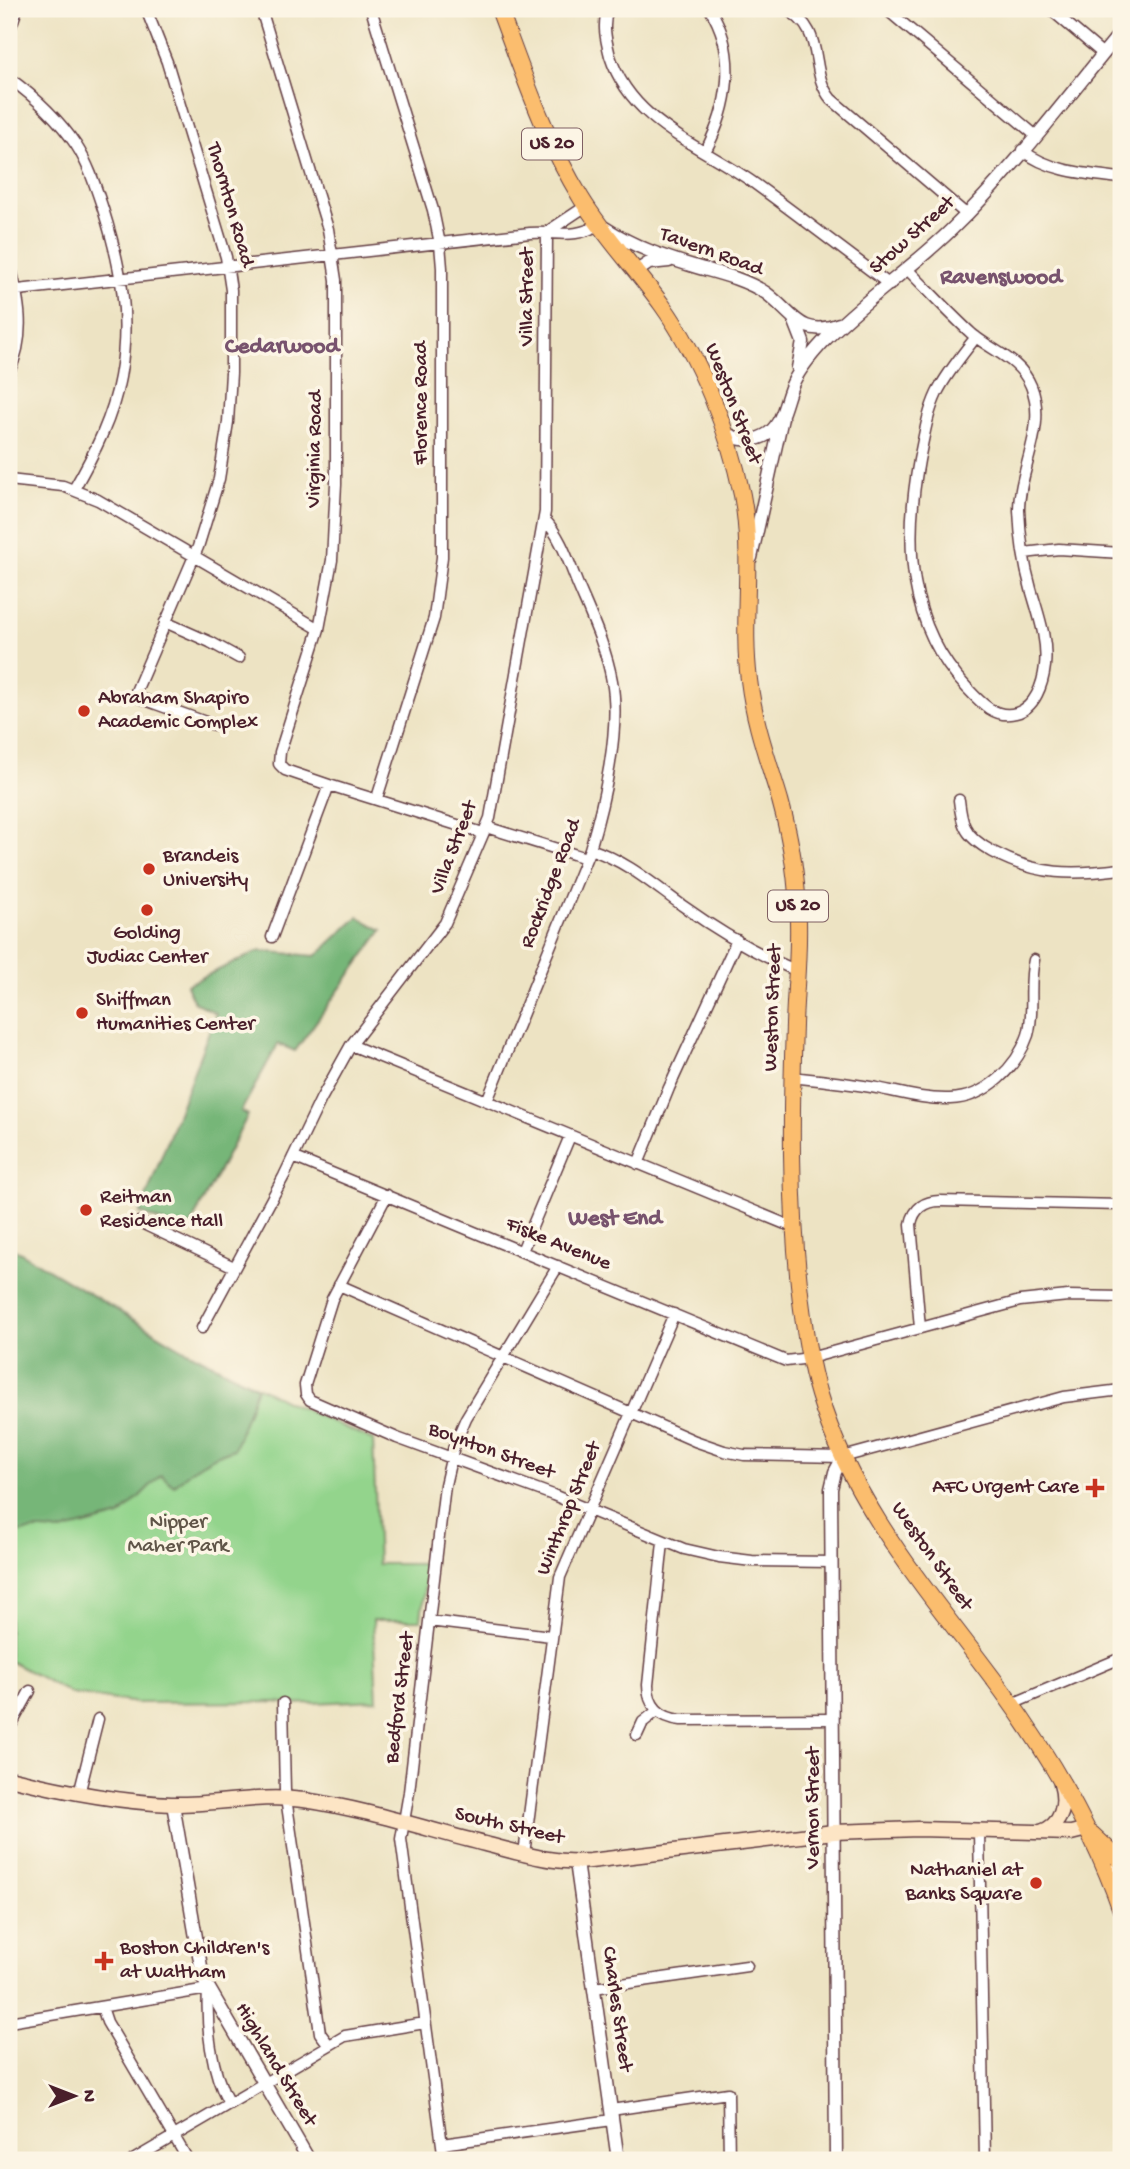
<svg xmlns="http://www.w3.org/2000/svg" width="1130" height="2169" viewBox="0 0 1130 2169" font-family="'Gochi Hand',sans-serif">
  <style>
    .green { fill: #93d48c; stroke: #6e7a5c; stroke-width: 2 }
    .forest { fill: #76b678; stroke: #606a52; stroke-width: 2 }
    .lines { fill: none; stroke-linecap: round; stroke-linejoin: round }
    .minor-casing { stroke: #623c42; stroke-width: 13 }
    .tertiary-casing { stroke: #623c42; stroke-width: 15 }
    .secondary-casing { stroke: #623c42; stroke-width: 17 }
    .primary-casing { stroke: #623c42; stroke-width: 18 }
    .minor { stroke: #fff; stroke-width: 10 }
    .tertiary { stroke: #fff; stroke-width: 12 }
    .secondary { stroke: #fde5c5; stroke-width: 14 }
    .primary { stroke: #fbbd6e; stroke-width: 16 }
    .poi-dot { fill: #c8321e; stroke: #fcf5e5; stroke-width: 2.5 }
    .labels { text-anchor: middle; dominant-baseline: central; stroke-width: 7; stroke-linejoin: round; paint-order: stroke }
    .shield { fill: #fcf5e5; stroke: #7f5f63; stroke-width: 2 }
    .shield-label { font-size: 19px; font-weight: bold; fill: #4a1f2b }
    .street-label { font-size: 21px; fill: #4a1f2b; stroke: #fcf5e5 }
    .poi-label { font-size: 21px; fill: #4a1f2b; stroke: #fcf5e5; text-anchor: start }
    .park-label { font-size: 21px; fill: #605548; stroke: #fcf5e5 }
    .neighbourhood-label { font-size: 23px; font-weight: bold; fill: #78536e; stroke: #fcf5e5 }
  </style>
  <rect width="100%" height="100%" fill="#fcf5e5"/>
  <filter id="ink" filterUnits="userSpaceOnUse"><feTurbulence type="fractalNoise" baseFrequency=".0143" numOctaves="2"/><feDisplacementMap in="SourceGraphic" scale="14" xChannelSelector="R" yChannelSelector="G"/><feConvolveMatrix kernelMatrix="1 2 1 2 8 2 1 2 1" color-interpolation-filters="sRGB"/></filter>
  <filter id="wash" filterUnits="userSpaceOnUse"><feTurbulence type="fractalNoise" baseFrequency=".00686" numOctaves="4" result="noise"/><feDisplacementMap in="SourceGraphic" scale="28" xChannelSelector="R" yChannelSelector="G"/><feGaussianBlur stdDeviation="1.57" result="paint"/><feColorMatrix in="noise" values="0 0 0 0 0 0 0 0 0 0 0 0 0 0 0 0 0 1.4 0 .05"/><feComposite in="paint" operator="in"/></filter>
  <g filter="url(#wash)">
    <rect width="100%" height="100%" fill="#ede3c3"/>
    <path class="green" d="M9,1246L183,1349L290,1403L373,1440L378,1564H427L421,1620H373L377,1700L291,1704L276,1702L137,1703L72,1694L9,1661Z"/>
    <path class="forest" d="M358,917L382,930L295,1051L278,1044L241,1111L248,1115L187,1232L140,1213L216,1013L194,1002L186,985L259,951L316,956Z
      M9,1246L183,1349L257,1387L234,1449C209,1457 192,1468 174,1486L161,1475L120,1516L58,1532C42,1528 25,1531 9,1534Z"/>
  </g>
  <g filter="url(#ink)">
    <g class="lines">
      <g class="minor-casing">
        <path id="minor" d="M146,9L167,62L226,257L231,290V373L228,422L219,479L198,547L134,696L214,725
          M261,9L328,229L336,280V484L332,560L319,629L280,752L279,764L285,770L329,785L483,833
          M371,9L433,210L440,244L442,268V557L434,618L377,798
          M608,9C602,25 606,40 610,56C632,125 704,146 758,186C802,218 846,252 890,285
          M785,9C828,30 807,70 831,99L967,215
          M886,9L1035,135
          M1050,9L1103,54
          M1116,9L1121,15
          M9,32L17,9
          M9,78C35,97 58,118 76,145C89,165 96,188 103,209C121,266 131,317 120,377C113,417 94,454 74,489
          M1022,150C1049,172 1088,174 1121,178
          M705,152C729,107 738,54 710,9
          M547,232L586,206
          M9,261C19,299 27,335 9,372
          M908,270C929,291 950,314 972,334C992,351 1020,359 1031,386C1048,427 1019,468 1019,510C1020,536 1024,564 1031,589C1038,614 1048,639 1045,666C1043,684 1035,708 1016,713C995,719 980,702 967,688C907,625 904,542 919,460C924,437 927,414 937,393C947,373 962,355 976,337
          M9,291L530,233C557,231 574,240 600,224
          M9,480L63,486L98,500L319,629
          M1024,553L1059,549L1121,553
          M165,622L210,642L239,658
          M959,800C960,809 961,819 965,827C970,838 982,846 993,852C1038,876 1073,875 1121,869
          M486,827L586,858
          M590,849C628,862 651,883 683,906C718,931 757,954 797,971
          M272,937L329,785
          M351,1045L795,1228
          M792,1077C820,1080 849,1083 877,1088C901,1093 926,1100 950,1099C986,1098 1017,1067 1028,1035C1035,1011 1028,985 1034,960
          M487,1101L590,849C604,802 621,729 612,681C606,647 591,616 578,585C569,563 561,536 544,519
          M293,1157L786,1361L810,1358L1020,1301L1068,1296L1121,1297
          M638,1164L669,1088L737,940
          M387,1195L332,1299L305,1385L306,1394L310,1400L397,1438L553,1495L684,1549L719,1557L752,1561L832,1562
          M139,1222L234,1267
          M522,1251L570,1136
          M339,1285L695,1441L724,1451L744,1455L843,1457L1064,1397L1121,1390
          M202,1328L284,1176L321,1099L351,1045L445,923L490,818L545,512L547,232
          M920,1328L911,1224C914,1208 925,1201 940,1201L1121,1205
          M663,1542L648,1685C648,1706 660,1718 681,1720L833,1719
          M429,1621L551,1636
          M283,1703L285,1791L320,2033L329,2045
          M1012,1704L1121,1658
          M9,1729L30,1691
          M637,1735L643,1722L657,1711
          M79,1794L98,1719
          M979,1831L985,2160
          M524,1854L560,1577L674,1314
          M594,1988L747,1966
          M102,2007L107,2022L188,2160
          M9,2022L208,1989C206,2027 211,2071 229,2104
          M611,2110L728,2093L729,2160
          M442,2144L612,2120
          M133,2160L345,2036L425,2023
          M444,2160L401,1839L409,1792L445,1485L454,1446L466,1418L558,1266"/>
      </g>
      <g class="tertiary-casing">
        <path id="tertiary" d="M605,228C634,247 666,258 700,268C722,274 746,280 766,293C793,313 801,339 839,324
          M637,271L649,263L669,261
          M794,319L803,342L798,368
          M724,432C738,441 755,443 769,433C785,420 785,398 794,381C801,367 812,354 823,342C862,301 910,270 951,230C1013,170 1066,99 1121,32
          M751,558L782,418
          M173,1804L203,1978L309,2160
          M576,1862L618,2160
          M836,2160L831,1489L835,1472L843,1457"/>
      </g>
      <g class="secondary-casing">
        <path id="secondary" d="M9,1778C62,1791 116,1802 171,1804C216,1805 260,1794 304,1800C365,1809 426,1829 485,1844C520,1853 554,1864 590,1861L834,1832L918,1829L1071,1833L1087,1829
          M1041,1832C1062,1825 1067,1804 1061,1784
          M1117,1895L1116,1875L1121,1858"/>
      </g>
      <g class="primary-casing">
        <path id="primary" d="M499,9C523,73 545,139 581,198C604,236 636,269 662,305C700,358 729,431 742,495C754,556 741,619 749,680C754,722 768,760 780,800C791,840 798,881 798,922C799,957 795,991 794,1025C791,1111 790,1198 799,1284C803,1321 808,1359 819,1395C853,1509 935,1599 1003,1692C1051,1758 1094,1833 1121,1910
          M1092,1834L1121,1861"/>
      </g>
      <use href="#minor" class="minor"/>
      <use href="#tertiary" class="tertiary"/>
      <use href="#secondary" class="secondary"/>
      <use href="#primary" class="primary"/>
    </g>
  </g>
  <g class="poi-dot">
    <circle cx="84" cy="711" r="7"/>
    <circle cx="149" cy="869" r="7"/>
    <circle cx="147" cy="910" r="7"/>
    <circle cx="82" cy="1013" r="7"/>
    <circle cx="86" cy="1210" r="7"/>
    <path d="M1091.5 1477.5h7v7h7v7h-7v7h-7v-7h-7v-7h7z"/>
    <circle cx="1036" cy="1883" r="7"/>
    <path d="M100.5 1950.5h7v7h7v7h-7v7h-7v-7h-7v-7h7z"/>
  </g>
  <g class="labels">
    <g class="shield">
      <rect x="522" y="128.5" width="60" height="31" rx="5"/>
      <rect x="768" y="890.5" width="60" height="31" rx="5"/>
    </g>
    <g class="shield-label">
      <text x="552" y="144">US 20</text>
      <text x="798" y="906">US 20</text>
    </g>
    <g class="street-label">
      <text transform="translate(229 205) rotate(74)">Thornton Road</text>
      <text transform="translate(913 236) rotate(-42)">Stow Street</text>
      <text transform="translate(711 253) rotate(20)">Tavern Road</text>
      <text transform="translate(528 297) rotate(-90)">Villa Street</text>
      <text transform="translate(422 403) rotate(-90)">Florence Road</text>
      <text transform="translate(732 404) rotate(69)">Weston Street</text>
      <text transform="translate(316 449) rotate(-89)">Virginia Road</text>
      <text transform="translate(455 848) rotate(-69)">Villa Street</text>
      <text transform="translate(552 884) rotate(-69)">Rockridge Road</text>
      <text transform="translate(774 1008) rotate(-88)">Weston Street</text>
      <text transform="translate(558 1245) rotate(22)">Fiske Avenue</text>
      <text transform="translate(491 1452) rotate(20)">Boynton Street</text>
      <text transform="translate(570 1509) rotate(-68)">Winthrop Street</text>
      <text transform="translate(931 1557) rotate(55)">Weston Street</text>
      <text transform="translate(401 1698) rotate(-83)">Bedford Street</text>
      <text transform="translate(814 1808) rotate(-90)">Vernon Street</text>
      <text transform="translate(509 1827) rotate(13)">South Street</text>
      <text transform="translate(616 2009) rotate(82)">Charles Street</text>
      <text transform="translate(275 2065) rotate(59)">Highland Street</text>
    </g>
    <g class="poi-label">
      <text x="98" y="699">Abraham Shapiro<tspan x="98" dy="24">Academic Complex</tspan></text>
      <text x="163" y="857">Brandeis<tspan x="163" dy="24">University</tspan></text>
      <text x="147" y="934" text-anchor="middle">Golding<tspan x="147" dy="24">Judiac Center</tspan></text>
      <text x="96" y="1001">Shiffman<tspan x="96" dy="24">Humanities Center</tspan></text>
      <text x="100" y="1198">Reitman<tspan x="100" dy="24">Residence Hall</tspan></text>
      <text x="1079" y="1488" text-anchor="end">AFC Urgent Care</text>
      <text x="1022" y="1871" text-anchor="end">Nathaniel at<tspan x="1022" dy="24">Banks Square</tspan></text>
      <text x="120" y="1949">Boston Children's<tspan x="120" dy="24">at Waltham</tspan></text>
    </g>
    <g class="park-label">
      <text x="178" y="1523">Nipper<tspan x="178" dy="24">Maher Park</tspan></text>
    </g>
    <g class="neighbourhood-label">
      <text x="1001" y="278">Ravenswood</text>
      <text x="282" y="347">Cedarwood</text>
      <text x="615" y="1219">West End</text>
    </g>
  </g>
  <rect width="1130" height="2169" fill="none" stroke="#fcf5e5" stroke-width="35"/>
  <g transform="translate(74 2096) rotate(90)" stroke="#fcf5e5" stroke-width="5" paint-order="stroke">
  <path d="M0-5L12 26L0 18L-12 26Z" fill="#4a1f2b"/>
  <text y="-10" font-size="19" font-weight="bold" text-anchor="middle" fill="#4a1f2b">N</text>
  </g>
</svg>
